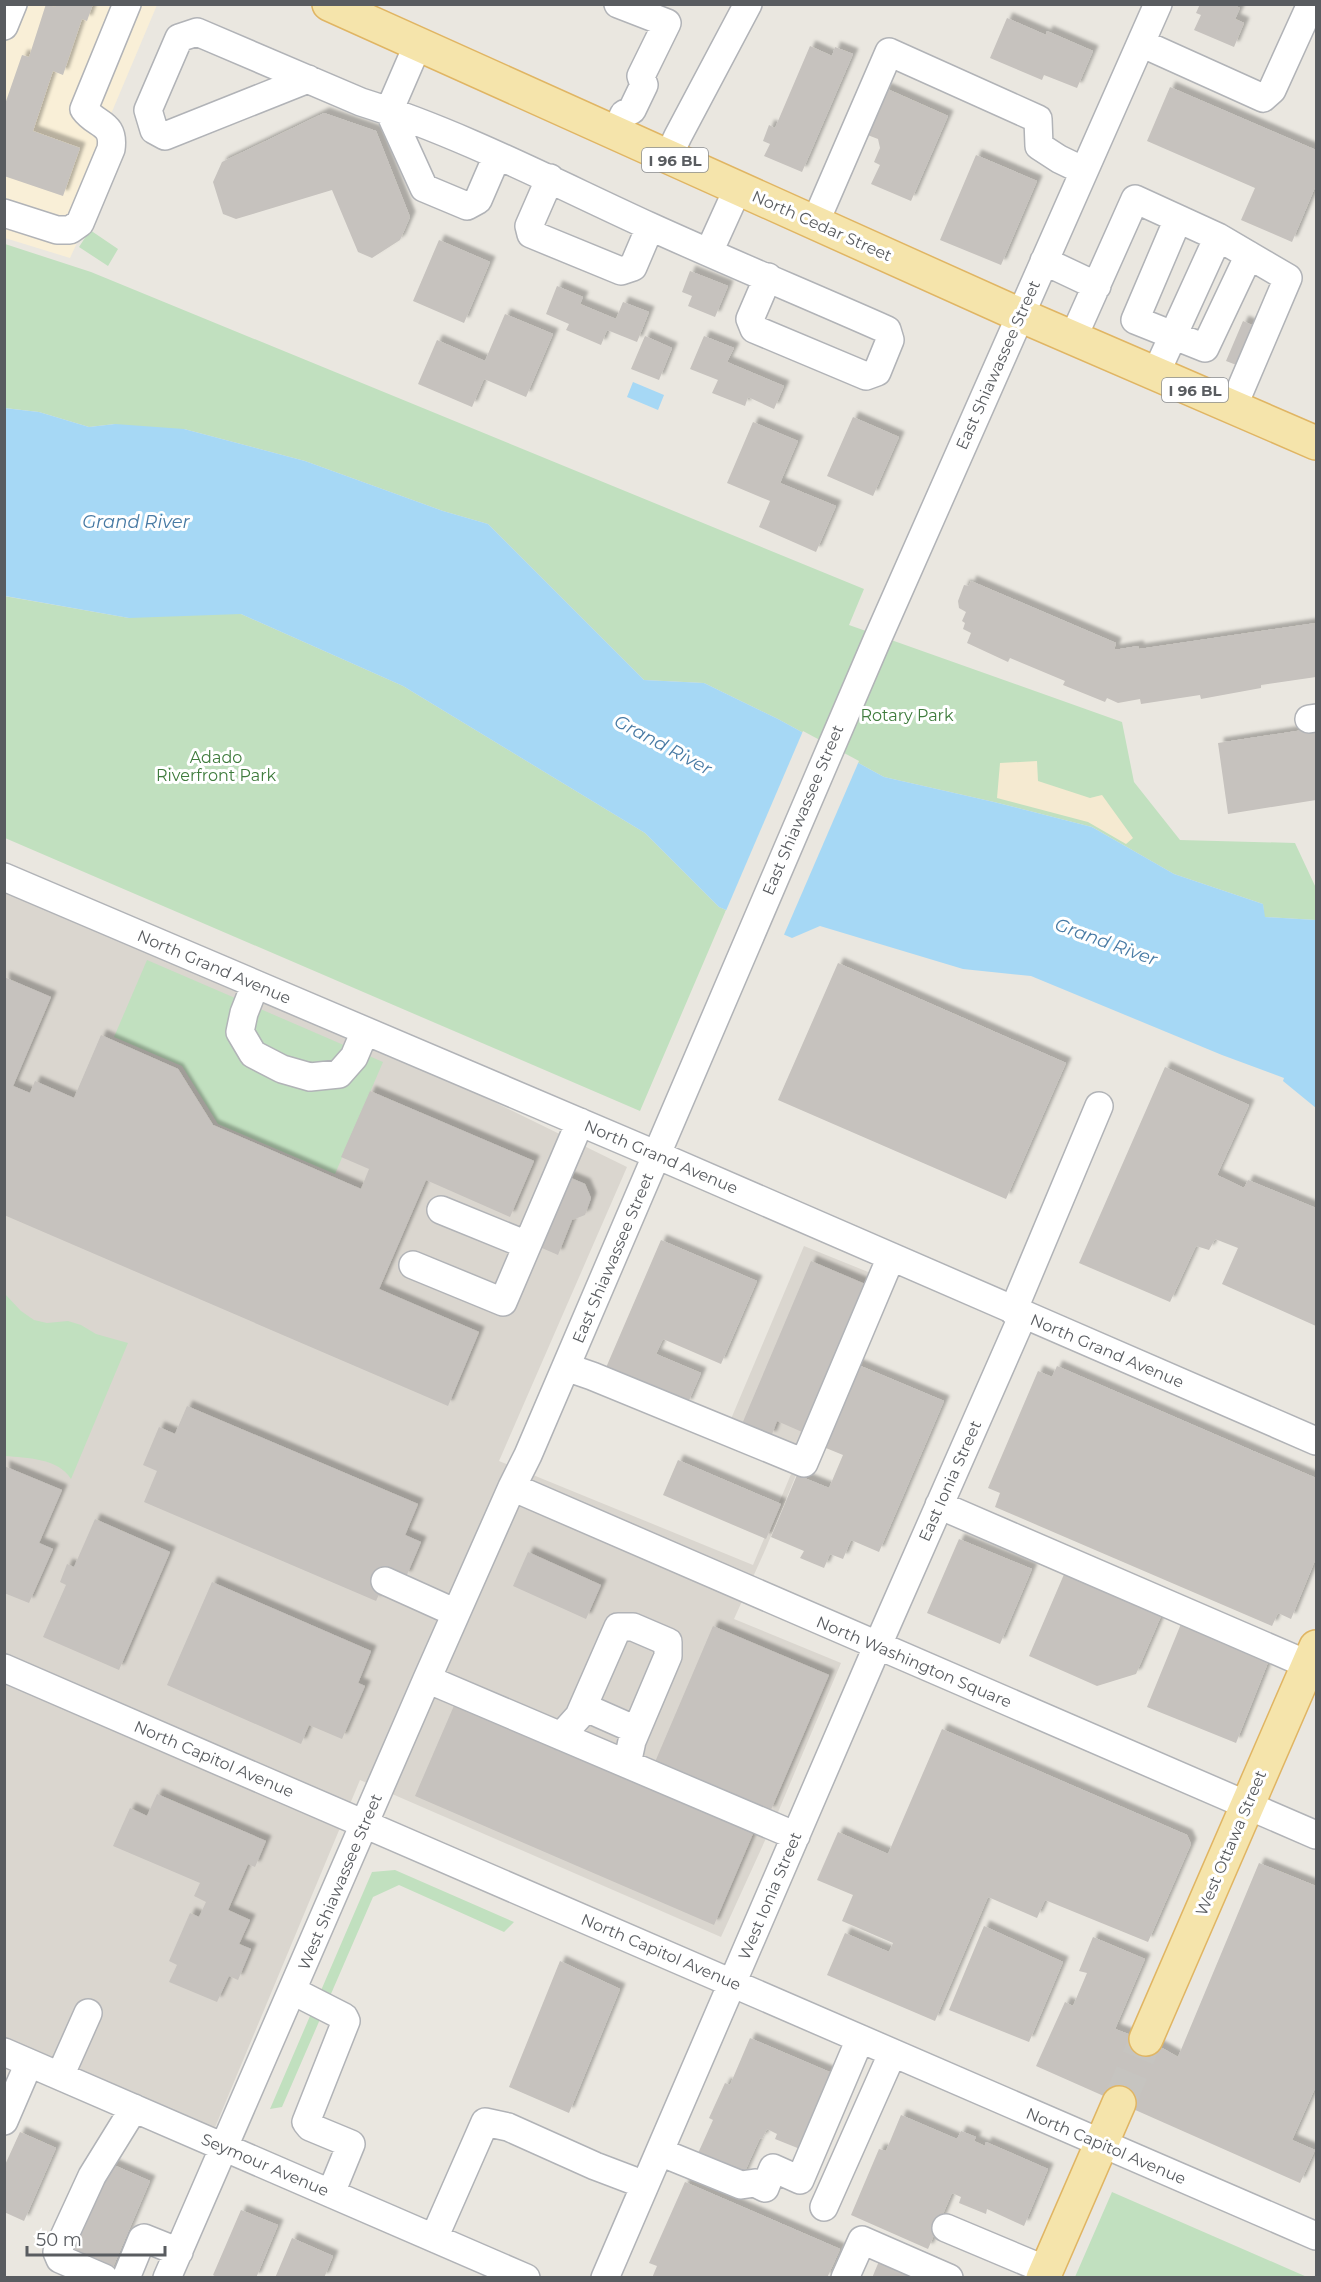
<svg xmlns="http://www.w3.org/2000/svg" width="1321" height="2282" viewBox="0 0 1321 2282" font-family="Montserrat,sans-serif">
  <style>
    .commercial { fill: #f9efd7 }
    .education { fill: #dad6cf }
    .green { fill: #c1e0bf }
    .sand { fill: #f5ead1 }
    .water { fill: #a6d8f5 }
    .pier { fill: #eae7e0 }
    .building { fill: #c6c2be; filter: url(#shadow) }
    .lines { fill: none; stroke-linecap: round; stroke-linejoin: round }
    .major-tunnel { stroke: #c6c4c0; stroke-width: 33; stroke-dasharray: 33 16; stroke-linecap: butt }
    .minor-casing { stroke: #b1b3b7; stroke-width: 30 }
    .major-casing { stroke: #e0b563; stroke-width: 36 }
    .minor { stroke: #fff; stroke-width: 27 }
    .major { stroke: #f5e4ab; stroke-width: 33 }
    .labels { text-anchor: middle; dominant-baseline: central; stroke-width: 6; stroke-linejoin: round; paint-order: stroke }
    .shield { fill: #fff; stroke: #8b8d90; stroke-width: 1.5 }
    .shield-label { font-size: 15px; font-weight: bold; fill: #595c60 }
    .street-label { font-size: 16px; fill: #595c60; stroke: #fff }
    .park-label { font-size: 16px; fill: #3e7b3c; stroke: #fff }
    .water-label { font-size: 18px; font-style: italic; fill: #477aa4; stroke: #fff }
  </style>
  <defs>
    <filter id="shadow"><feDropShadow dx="5.5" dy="-5.5" stdDeviation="1.5" flood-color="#0004"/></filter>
  </defs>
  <rect width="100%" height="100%" fill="#eae7e0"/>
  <path class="commercial" d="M4,5H157L111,114L125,139L70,258L5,238Z"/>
  <path class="education" d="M5,872L177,947L627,1167L499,1461L753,1565L799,1455L728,1426L804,1246L878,1276L766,1548L734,1619L841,1663L778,1812L721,1937L360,1780L211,2137L5,2044Z"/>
  <path class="green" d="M90,230L118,249L108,266L79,247Z
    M5,244L91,272L864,589L849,625L1122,722L1134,782L1180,840L1295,843L1316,888V920L1264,917L1263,904L1174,874L1092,827L994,802L884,777L778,719L704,683L644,680L488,524L443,511L305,461L184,429L241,614L403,686L645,833L719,907L726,910L640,1111L5,838L4,596L129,618L115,424L89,427L39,412L5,408Z
    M147,960L383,1062L335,1174L218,1124L182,1066L114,1037Z
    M5,1294L21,1311L34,1320L47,1323L68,1321L81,1325L96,1334L128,1343L71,1479C58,1458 27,1458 5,1456Z
    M395,1870L514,1922L504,1932L399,1885L373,1897L282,2107L270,2109L372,1872Z
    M1112,2192L1307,2277H1075Z"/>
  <path class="sand" d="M1037,761L1038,781L1090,798L1102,795L1133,838L1126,844L1088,822L997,798L1000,763Z"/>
  <path class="water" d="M633,382L664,395L658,410L627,397Z
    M4,408L39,412L89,427L115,424L184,429L305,461L443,511L488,524L644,680L704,683L778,719L884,777L994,802L1092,827L1174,874L1263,904L1265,917L1316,920V1108L1283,1081L1284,1078L1222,1055L1031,976L963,969L820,926L792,938L719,907L645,833L403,686L241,614L129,618L5,596Z"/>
  <path class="pier" d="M803,731L859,761L783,937L725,913Z"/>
  <path class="building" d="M46,4L55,7L56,4H93L87,21L82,19L63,75L53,71L33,131L80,148L63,196L4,176V107L22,55L29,57Z
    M1200,4H1232L1240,8L1235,19L1244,23L1234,47L1194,30L1201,15L1196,13Z
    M1007,18L1046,35L1047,31L1093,51L1077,88L1044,75L1042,80L990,58Z
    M810,46L832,56L835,47L853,54L802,172L764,156L770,144L763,141L769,125L775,128Z
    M1170,87L1316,150V185L1292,242L1241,220L1255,188L1147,141Z
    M885,88L948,116L911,201L871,184L880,165L874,162L880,148L878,139L865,134Z
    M324,113L376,131L410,217L400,240L372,258L358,252L332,190L236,219L223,214L213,182L222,162Z
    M976,155L1037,181L1001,265L940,240Z
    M439,240L490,262L464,323L413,301Z
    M690,271L728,286L715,317L688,306L692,296L682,292Z
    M557,286L583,297L580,304L616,319L623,302L649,312L637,342L607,330L601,345L566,330L569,324L546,314Z
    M505,314L553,334L526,397L484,379L472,407L418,384L437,340L485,361Z
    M1243,321L1256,327L1239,366L1226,361Z
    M645,336L672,348L659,380L631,369Z
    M704,336L734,348L727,362L784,386L774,409L748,397L745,406L712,393L718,380L690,369Z
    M853,417L899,437L873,496L827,476Z
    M753,422L798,441L780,483L836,506L816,552L759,527L770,501L727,483Z
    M971,581L1116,643L1114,650L1138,646L1139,649L1316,623V677L1261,685V688L1201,699L1200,695L1141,704L1140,699L1118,703L1107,698L1105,702L1063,685L1065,681L1010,658L1008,662L967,643L971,633L963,629L965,623L962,621L966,612L959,608L958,601L964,585L969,586Z
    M1316,728V800L1228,814L1218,743Z
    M838,963L1066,1063L1006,1199L778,1100Z
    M4,977L51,997L13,1086L30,1093L35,1081L74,1098L101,1035L178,1069L213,1125L361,1189L369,1169L341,1157L370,1091L534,1161L510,1217L426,1180L379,1289L479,1332L448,1406L4,1215Z
    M1165,1067L1249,1105L1217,1175L1244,1188L1248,1180L1316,1208V1326L1222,1284L1238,1248L1215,1239L1209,1250L1196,1246L1170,1302L1079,1263Z
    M564,1175L585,1184L591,1198L585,1215L572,1220L558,1255L535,1245Z
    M661,1240L757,1281L721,1364L663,1339L656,1354L701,1373L687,1405L605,1370Z
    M811,1261L872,1287L809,1435L777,1421L771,1437L742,1424Z
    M856,1364L944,1401L879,1552L851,1540L843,1559L830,1554L824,1568L800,1558L804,1551L771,1537L797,1475L829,1488L843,1455L821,1446Z
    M1057,1366L1316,1478V1558L1291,1619L1278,1613L1272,1626L995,1507L1000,1493L988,1488L1038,1371L1052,1377Z
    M187,1406L418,1504L405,1535L421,1542L406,1577L390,1570L376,1601L144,1502L157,1471L143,1465L159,1427L175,1434Z
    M678,1460L781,1504L766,1539L663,1495Z
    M4,1466L62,1490L39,1543L53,1549L29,1603L4,1593Z
    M95,1519L170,1552L119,1670L43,1637L66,1585L60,1582L67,1564L74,1567Z
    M959,1539L1032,1569L1000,1644L927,1613Z
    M528,1552L601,1585L586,1619L513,1586Z
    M1065,1572L1162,1614L1136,1674L1097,1686L1029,1656Z
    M212,1582L371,1651L358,1683L365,1686L342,1739L309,1725L301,1744L167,1685Z
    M1183,1619L1271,1655L1236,1743L1147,1707Z
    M713,1626L829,1675L770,1812L655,1762Z
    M456,1701L755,1829L714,1925L415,1796Z
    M942,1729L1187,1835L1191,1844L1148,1942L1045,1900L1037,1918L988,1897L935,2021L827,1975L845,1933L889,1952L893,1943L842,1921L853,1895L817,1880L838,1832L888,1854Z
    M157,1794L266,1841L255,1867L248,1864L228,1910L250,1920L239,1944L251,1949L238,1980L229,1976L217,2002L169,1982L177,1965L169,1961L190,1913L199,1917L206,1902L194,1896L200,1883L113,1846L130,1808L147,1816Z
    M1259,1863L1316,1886V2086L1292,2140L1315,2150L1300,2183L1036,2066L1065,2002L1073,2006L1087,1973L1079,1971L1093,1937L1145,1959L1115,2029L1155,2044L1178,2057Z
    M984,1926L1063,1962L1029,2042L949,2010Z
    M560,1961L620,1989L569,2113L509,2087Z
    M750,2038L839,2076L800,2149L775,2139L777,2134L767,2129L762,2139L760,2138L741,2180L695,2160L713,2120L709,2118L725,2083L730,2085Z
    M901,2115L957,2139L961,2131L976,2137L974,2141L985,2146L986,2142L1048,2169L1024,2226L987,2209L986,2214L959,2203L961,2197L952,2193L928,2249L851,2215L879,2149L886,2151Z
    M20,2132L56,2148L24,2221L4,2212V2167Z
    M107,2162L150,2181L110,2274L67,2256Z
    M685,2182L840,2249L827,2278H652L657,2266L649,2263Z
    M241,2210L278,2225L256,2278H218L213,2275Z
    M292,2238L333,2256L324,2278H275Z
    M882,2254L936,2278H872Z"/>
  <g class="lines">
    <path class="major-tunnel" d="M1119,2103L1146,2039"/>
    <g class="minor-casing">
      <path id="minor" d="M4,26L13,4
        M1141,43L1263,98L1272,90L1311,4
        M418,44L389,111L424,188L467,206L478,200L497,156
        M308,79L165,136L154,130L148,110L179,38L197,32L361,102C460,133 555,183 649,226C728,262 808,295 887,330L890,340L877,372L866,376L754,329L750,319L768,277
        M615,133L624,114L632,110L644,85L641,76L667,23L618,4
        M668,157L678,136L748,4
        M550,178L529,226L531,234L621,271L633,267L650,227
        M4,213L57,230H70L80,223L111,149C115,122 96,126 84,109L127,4
        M1178,219L1135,320L1205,348L1249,255
        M815,223L889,52L1038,119L1039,146L1059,159L1084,171
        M709,252L738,188
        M1044,261L1097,286
        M1073,338L1135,199L1218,237L1288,278L1233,407
        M1156,373L1218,237
        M1309,719L1316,718
        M4,877L657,1155L1316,1441
        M255,985L244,1013L240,1032L253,1054L282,1069L310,1077L339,1074L354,1057L365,1031
        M441,1210L527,1245
        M413,1265L503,1302L580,1122
        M1013,1311L1099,1106
        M566,1367L592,1376L804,1463L891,1257
        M512,1487L1316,1835
        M939,1505L1309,1665
        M385,1581L456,1613
        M4,1668L1316,2236
        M427,1679L796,1836
        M584,1707L636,1730
        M561,1736L579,1716L618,1627H633L668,1642V1656L632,1741L627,1764
        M293,1991L344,2017L346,2021L306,2122L310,2127L351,2144L331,2193
        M4,2052L526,2278
        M60,2076L88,2013
        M4,2121L29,2063
        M660,2152L741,2185L755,2183L765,2188L773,2168L800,2180L860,2039
        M824,2207L892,2054
        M946,2228L1046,2270
        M434,2238L485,2122L508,2127L595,2166L645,2185
        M104,2278L60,2259L57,2252L92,2176L134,2108
        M126,2278L142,2239L144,2238L179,2252
        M167,2278L427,1679L512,1487L528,1455L877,640L1158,4
        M605,2278L877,1647L1023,1315
        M845,2278L862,2240L949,2278"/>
    </g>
    <g class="major-casing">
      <path id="major" d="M329,4L1020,315L1316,443
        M1146,2039L1316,1647
        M1043,2278L1119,2103"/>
    </g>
    <use href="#minor" class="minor"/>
    <use href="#major" class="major"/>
  </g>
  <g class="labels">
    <g class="shield">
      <rect x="642" y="148" width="66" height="24" rx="4.5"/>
      <rect x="1162" y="378" width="66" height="24" rx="4.5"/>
    </g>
    <g class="shield-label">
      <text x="675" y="160">I 96 BL</text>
      <text x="1195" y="390">I 96 BL</text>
    </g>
    <g class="street-label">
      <text transform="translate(822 226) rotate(24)">North Cedar Street</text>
      <text transform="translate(998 365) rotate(-66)">East Shiawassee Street</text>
      <text transform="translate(803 810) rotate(-67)">East Shiawassee Street</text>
      <text transform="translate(214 967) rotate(23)">North Grand Avenue</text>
      <text transform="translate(661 1157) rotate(23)">North Grand Avenue</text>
      <text transform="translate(613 1258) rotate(-67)">East Shiawassee Street</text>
      <text transform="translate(1107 1351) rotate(23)">North Grand Avenue</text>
      <text transform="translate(950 1481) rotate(-66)">East Ionia Street</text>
      <text transform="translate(914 1662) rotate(23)">North Washington Square</text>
      <text transform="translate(214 1759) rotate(23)">North Capitol Avenue</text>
      <text transform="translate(1231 1843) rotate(-67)">West Ottawa Street</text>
      <text transform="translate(340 1882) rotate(-67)">West Shiawassee Street</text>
      <text transform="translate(770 1896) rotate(-67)">West Ionia Street</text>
      <text transform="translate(661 1952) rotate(23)">North Capitol Avenue</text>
      <text transform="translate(1106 2146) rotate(23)">North Capitol Avenue</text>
      <text transform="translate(265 2165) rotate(23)">Seymour Avenue</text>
    </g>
    <g class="park-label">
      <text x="907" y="715">Rotary Park</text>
      <text x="216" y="757">Adado<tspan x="216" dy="18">Riverfront Park</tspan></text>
    </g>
    <g class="water-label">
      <text x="136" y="522">Grand River</text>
      <text transform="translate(663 745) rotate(28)">Grand River</text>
      <text transform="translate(1106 942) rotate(20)">Grand River</text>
    </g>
  </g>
  <rect width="1321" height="2282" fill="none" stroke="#595c60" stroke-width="12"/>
  <path d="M27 2246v9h138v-9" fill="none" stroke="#595c60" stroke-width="3"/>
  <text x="36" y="2246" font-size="18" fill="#595c60" stroke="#ffffff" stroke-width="4.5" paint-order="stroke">50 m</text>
</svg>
